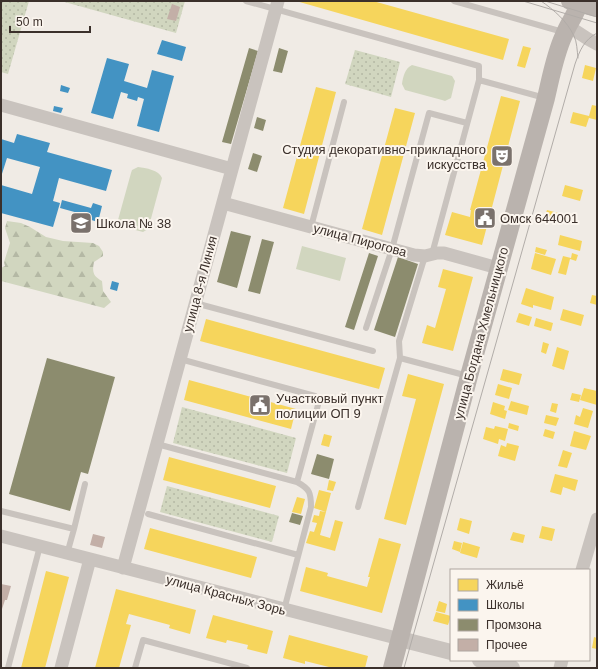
<svg xmlns="http://www.w3.org/2000/svg" width="598" height="669" viewBox="0 0 598 669" font-family="Helvetica,sans-serif">
  <style>
    .grass { fill: #d1d6bf }
    .forest { fill: url(#forest-firs) }
    .park { fill: url(#park-dots) }
    .homes { fill: #f6d55c }
    .schools { fill: #4393c3 }
    .industry { fill: #8c8c6e }
    .building { fill: #c3afa7 }
    .lines { fill: none; stroke-linecap: round; stroke-linejoin: round }
    .service { stroke: #c9c3be; stroke-width: 6 }
    .minor { stroke: #c9c3be; stroke-width: 13 }
    .tertiary { stroke: #c9c3be; stroke-width: 16 }
    .secondary { stroke: #bab3ae; stroke-width: 18 }
    .tram { stroke: #b1aca8; stroke-width: 1 }
    .labels { text-anchor: middle; dominant-baseline: central; stroke-width: 4; stroke-linejoin: round; paint-order: stroke }
    .poi-label { font-size: 13px; fill: #3b302b; stroke: #fbf5ee; text-anchor: start }
    .street-label { font-size: 13px; fill: #3b302b; stroke: #fbf5ee }
  </style>
  <defs>
    <pattern id="forest-firs" width="22" height="20" patternUnits="userSpaceOnUse"><rect width="22" height="20" fill="#d1d6bf"/><path d="M5 1l3.5 6h-7zM16 11l3.5 6h-7z" fill="#b4b8a4"/></pattern>
    <pattern id="park-dots" width="8" height="8" patternUnits="userSpaceOnUse"><rect width="8" height="8" fill="#d1d6bf"/><path d="M2 2h.1M6 6h.1" fill="none" stroke="#b4b8a4" stroke-width="1.8" stroke-linecap="round"/></pattern>
  </defs>
  <rect width="100%" height="100%" fill="#f0ebe5"/>
  <path class="grass" d="M412,65L452,76L455,81L451,98L445,101L442,100L405,90L402,84C403,77 405,68 412,65Z
    M138,167C146,168 159,170 162,178L149,226L148,229L143,232L124,227L121,226L118,220L131,173L132,170Z
    M302,246L346,258L340,281L296,269Z"/>
  <path class="forest" d="M7,221L21,223L30,227L46,237L63,241L93,243L99,246L103,252V256L94,262C92,272 93,276 102,281L103,291L111,302L104,308L1,281V268L5,266L4,262L10,243L5,228Z"/>
  <path class="park" d="M1,1H29L8,74L1,72Z
    M61,1H185L176,33Z
    M355,50L400,62L391,97L345,84Z
    M182,407L296,438L287,473L173,443Z
    M167,486L279,516L272,542L160,512Z"/>
  <path class="homes" d="M296,1H373L509,39L503,60Z
    M523,46L531,48L525,68L517,66Z
    M585,65L596,68L593,81L582,78Z
    M316,87L336,92L304,214L283,208Z
    M501,96L520,101L482,245L445,235L452,212L470,217L471,210H470Z
    M592,105L597,106V120L589,118L586,127L570,123L573,112L589,116Z
    M395,108L415,113L382,235L362,229Z
    M565,185L583,190L580,201L562,196Z
    M547,210L558,213L556,219L545,216Z
    M560,235L582,241L580,251L558,245Z
    M536,247L547,250L545,255L535,252Z
    M535,253L556,259L551,275L531,269Z
    M572,253L578,255L576,261L570,259L566,275L558,273L563,256L571,258Z
    M443,269L473,277L453,351L422,343L427,325L435,328L446,289L438,287Z
    M526,288L554,297L551,310L533,305V308L521,304Z
    M592,295L597,296V305L590,303Z
    M563,309L584,315L581,326L560,320Z
    M519,313L532,317L529,326L516,322Z
    M536,318L553,323L551,331L534,326Z
    M206,319L385,368L379,389L200,341Z
    M543,342L549,344L546,354L541,352Z
    M557,347L569,351L564,370L552,366Z
    M503,369L522,374L519,385L500,380Z
    M408,374L444,384L406,525L384,519L416,399L402,396Z
    M189,380L296,409L291,429L184,400Z
    M498,384L512,388L509,399L495,395Z
    M584,388L597,391V405L580,400Z
    M572,393L581,395L579,402L570,400Z
    M511,401L529,406L527,415L508,410Z
    M493,402L505,406L504,410L507,411L505,419L490,414Z
    M552,403L558,404L556,413L550,411Z
    M583,408L593,411L588,428L574,424L576,415L580,417Z
    M546,415L559,418L556,426L544,423Z
    M509,423L519,426L518,431L508,428Z
    M495,426L508,429L505,441L499,439L498,444L483,439L486,427L494,429Z
    M545,429L555,432L553,439L543,436Z
    M574,431L591,436L586,450L570,446Z
    M324,434L332,436L329,447L321,445Z
    M507,443L519,446L515,461L498,456L501,445L506,447Z
    M563,450L572,453L567,468L558,466Z
    M169,457L276,486L270,508L163,480Z
    M555,474L578,480L575,491L563,487L561,495L550,492Z
    M329,480L336,482L333,491L327,490Z
    M319,490L331,493L326,512L314,508Z
    M297,497L305,499L301,514L292,512Z
    M320,511L326,512L320,535L330,538L335,520L343,522L335,551L306,543L310,531L314,532L317,523L312,522L314,515L319,516Z
    M460,518L472,521L469,534L457,530Z
    M542,526L555,529L552,541L539,538Z
    M150,528L257,557L251,578L144,549Z
    M513,532L525,535L523,543L510,540Z
    M379,538L401,544L382,613L300,591L306,567L328,573L327,576L367,587L370,577H368Z
    M454,541L462,543L460,552L452,549Z
    M463,542L480,547L477,558L460,553Z
    M46,571L69,577L45,668H21Z
    M116,589L196,610L190,634L169,628L170,625L129,614L126,624L131,625L119,668H95Z
    M439,601L447,604L445,613L436,611Z
    M436,612L451,616L448,625L433,621Z
    M213,615L273,631L267,654L247,649L248,645L227,640L226,643L206,638Z
    M289,635L368,656L365,668H333L305,661V664L283,658Z
    M594,637L597,638V649L592,648Z"/>
  <path class="schools" d="M162,40L186,47L182,61L157,54Z
    M107,58L129,64L124,81L147,88L152,70L174,76L159,132L137,126L144,99L138,97L137,101L127,98L128,94L121,92L113,119L91,113Z
    M61,85L70,88L68,93L60,91Z
    M54,106L63,108L61,113L53,111Z
    M17,134L50,143L47,152L112,170L106,191L59,178L53,201L60,203L53,227L1,213V185L32,194L40,167L7,158L1,177V139L14,143Z
    M62,200L91,208L93,203L102,206L98,222L88,219L89,216L60,208Z
    M112,281L119,283L117,291L110,289Z"/>
  <path class="industry" d="M249,48L258,51L231,144L222,142Z
    M279,48L288,51L282,73L273,71Z
    M257,117L266,120L263,131L254,128Z
    M253,153L262,156L257,172L248,169Z
    M231,231L251,236L237,288L217,282Z
    M262,239L274,242L260,294L248,291Z
    M369,253L378,256L354,330L345,327Z
    M398,257L418,264L395,337L374,330Z
    M47,358L115,377L88,474L81,472L70,511L9,494Z
    M317,454L334,459L329,479L311,474Z
    M292,513L303,516L300,525L289,522Z"/>
  <path class="building" d="M172,4L180,7L176,21L167,19Z
    M93,534L105,537L102,548L90,545Z
    M1,584L11,586L7,600H5L1,612Z"/>
  <g class="lines">
    <path class="service" d="M246,1L479,66V80L432,254
      M454,1L563,32
      M479,80L545,98
      M311,227L344,102
      M195,303L373,351
      M366,328L392,249L429,113L467,123
      M400,358L468,376
      M180,359L315,396L318,402V405L297,482
      M157,444L297,482C310,489 311,493 311,507L284,610
      M358,507L400,358L399,341L425,256
      M1,511L74,529L67,554
      M148,514L298,555
      M74,529L85,484
      M8,668L40,546
      M135,668L143,640L247,668"/>
    <path class="minor" d="M568,26L588,39L597,44
      M1,105L232,169
      M223,203L414,255L425,256L437,253H444L498,268
      M1,536L400,639
      M123,568L278,1
      M582,570L597,519
      M61,668L90,559
      M560,668L562,660"/>
    <path class="tertiary" d="M400,639L451,652
      M480,660L512,668"/>
    <path class="secondary" d="M570,1L597,8
      M392,668L469,376L546,98C551,77 555,54 564,35C569,22 576,15 580,1"/>
    <path class="tram" d="M523,1L597,23
      M541,1C554,10 567,21 574,36C577,42 577,50 578,58
      M545,1L597,17
      M404,668L575,64C580,50 584,40 597,33"/>
  </g>
  <defs>
    <g id="theatre-square" transform="scale(1.15)"><rect x="-9" y="-9" width="18" height="18" rx="4" fill="#7a716c" stroke="#fbf5ee"/><path d="M-5-5.5Q0-4 5-5.5V0Q5 5 0 6Q-5 5-5 0ZM-3.3-2.5H-1v1.5H-3.3ZM1-2.5H3.3v1.5H1ZM-2.8 1Q0 5.5 2.8 1Z" fill="#fff"/></g>
    <g id="civic-square" transform="scale(1.15)"><rect x="-9" y="-9" width="18" height="18" rx="4" fill="#7a716c" stroke="#fbf5ee"/><path d="M-.6-6.5H3V-4.5H.6V-3L4-1V1h2V6H-6V1h2V-1L-.6-3ZM-1.2 2.5V6h2.4V2.5Z" fill="#fff"/></g>
    <g id="school-square" transform="scale(1.15)"><rect x="-9" y="-9" width="18" height="18" rx="4" fill="#7a716c" stroke="#fbf5ee"/><path d="M0-5L7-2L0 1L-7-2ZM-4 1L0 2.5L4 1V4Q0 6-4 4Z" fill="#fff"/></g>
  </defs>
  <g fill-rule="evenodd">
    <use href="#theatre-square" x="502" y="156"/>
    <use href="#civic-square" x="485" y="218"/>
    <use href="#school-square" x="81" y="223"/>
    <use href="#civic-square" x="260" y="405"/>
  </g>
  <g class="labels">
    <g class="poi-label">
      <text x="486" y="149" text-anchor="end">Студия декоративно-прикладного<tspan x="486" dy="15">искусства</tspan></text>
      <text x="500" y="218">Омск 644001</text>
      <text x="96" y="223">Школа № 38</text>
      <text x="276" y="398">Участковый пункт<tspan x="276" dy="15">полиции ОП 9</tspan></text>
    </g>
    <g class="street-label">
      <text transform="translate(360 240) rotate(15)">улица Пирогова</text>
      <text transform="translate(200 284) rotate(-75)">улица 8-я Линия</text>
      <text transform="translate(481 333) rotate(-75)">улица Богдана Хмельницкого</text>
      <text transform="translate(226 595) rotate(15)">улица Красных Зорь</text>
    </g>
  </g>
  <rect width="598" height="669" fill="none" stroke="#3b302b" stroke-width="4"/>
  <rect x="450" y="569" width="140" height="92" fill="#fbf5ee" stroke="#aea6a0"/>
  <rect x="458" y="579" width="20" height="12" fill="#f6d55c" stroke="#aea6a0"/>
  <text x="486" y="589" font-size="12" fill="#3b302b">Жильё</text>
  <rect x="458" y="599" width="20" height="12" fill="#4393c3" stroke="#aea6a0"/>
  <text x="486" y="609" font-size="12" fill="#3b302b">Школы</text>
  <rect x="458" y="619" width="20" height="12" fill="#8c8c6e" stroke="#aea6a0"/>
  <text x="486" y="629" font-size="12" fill="#3b302b">Промзона</text>
  <rect x="458" y="639" width="20" height="12" fill="#c3afa7" stroke="#aea6a0"/>
  <text x="486" y="649" font-size="12" fill="#3b302b">Прочее</text>
  <path d="M10 26v6h80v-6" fill="none" stroke="#3b302b" stroke-width="2"/>
  <text x="16" y="26" font-size="12" fill="#3b302b" stroke="#fbf5ee" stroke-width="3" paint-order="stroke">50 m</text>
</svg>
